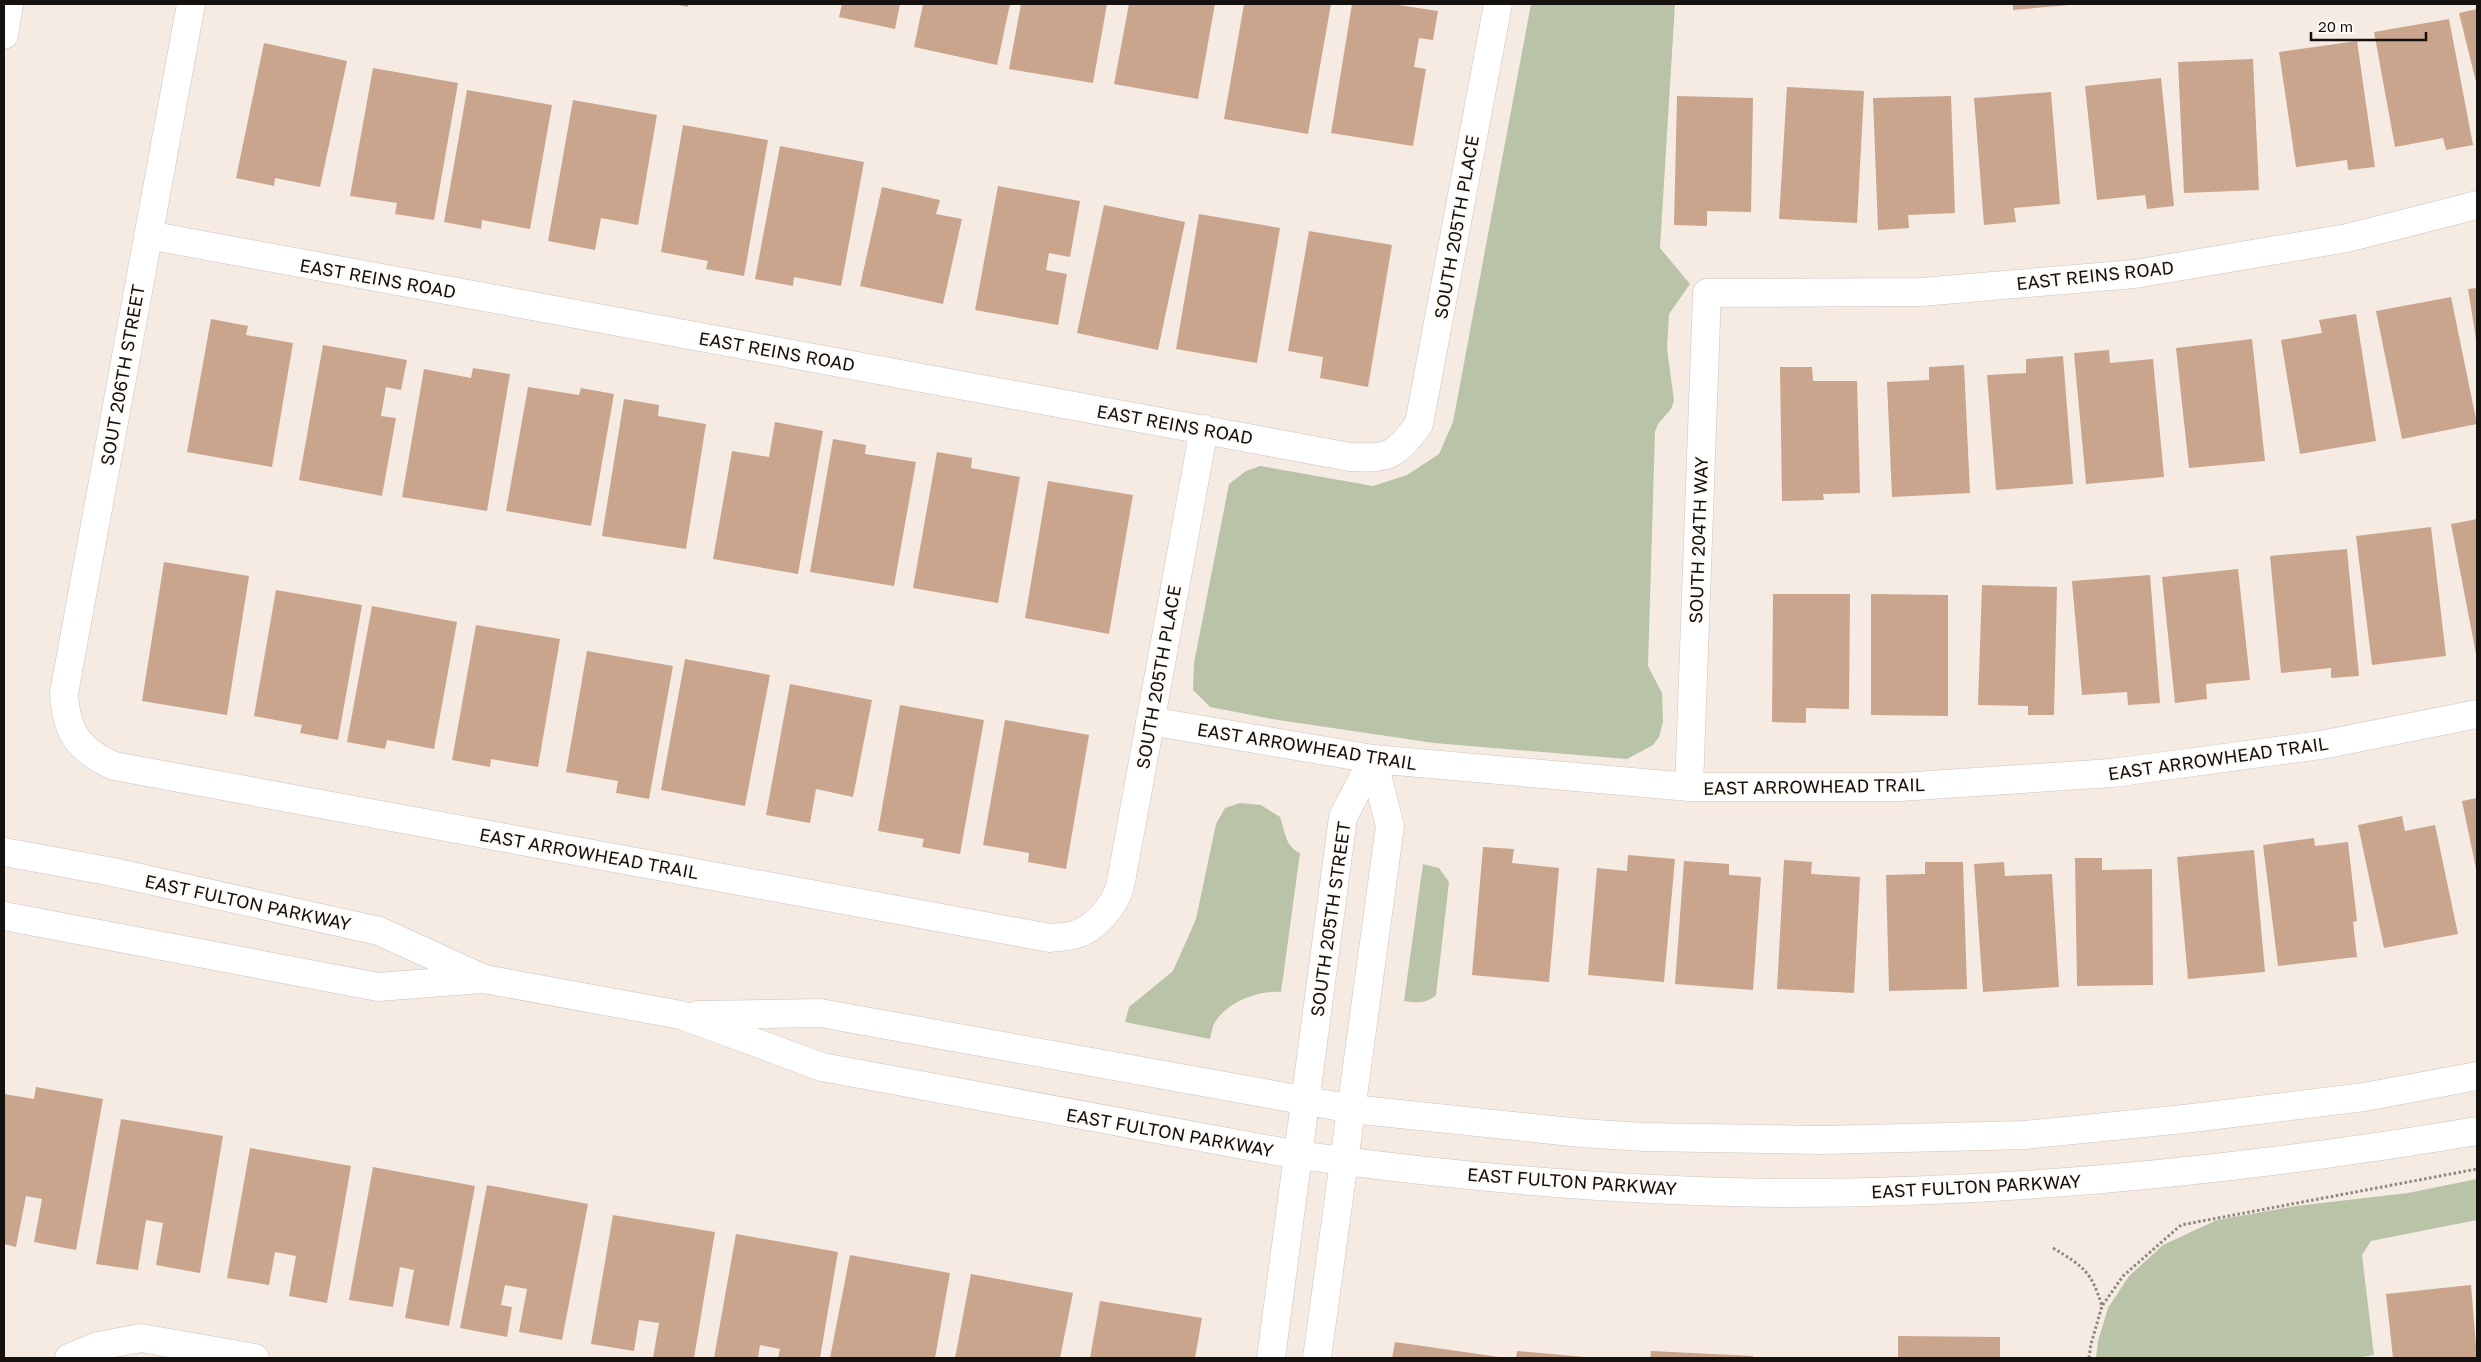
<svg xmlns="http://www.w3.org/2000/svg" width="2481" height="1362" viewBox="0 0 2481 1362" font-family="'Golos Text',sans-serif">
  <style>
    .green { fill: #b9c3a7 }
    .building { fill: #c9a58e }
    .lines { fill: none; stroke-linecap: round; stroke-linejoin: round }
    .street-casing { stroke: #cec3bb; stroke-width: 29 }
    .path { stroke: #8e8681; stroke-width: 3; stroke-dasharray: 2.5 2.5; stroke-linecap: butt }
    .street { stroke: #fff; stroke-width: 28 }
    .labels { text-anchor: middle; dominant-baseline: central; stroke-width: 4; stroke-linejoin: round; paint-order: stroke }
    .street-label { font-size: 18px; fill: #15110e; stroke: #fefaf6 }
  </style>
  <rect width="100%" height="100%" fill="#f6ebe3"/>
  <path class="green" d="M1531,4H1675L1660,248L1690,284L1669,314L1667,348L1674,401L1671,409L1658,424L1655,432L1648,666L1662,693L1663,722L1659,737L1653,745L1627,759L1434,743L1272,719L1210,707L1193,690L1194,663L1229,484L1246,471L1260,466L1373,486L1407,475L1439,454L1453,422Z
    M1240,803L1261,805L1280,817C1285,830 1285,847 1300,853L1281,992C1258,990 1226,1002 1214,1024C1212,1028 1211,1034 1210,1039L1125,1022L1129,1007L1173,971L1196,919L1216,824L1225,808Z
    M1423,864L1439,868L1449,882L1436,995C1426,1004 1417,1003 1404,1001Z
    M2477,1179V1220L2371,1241L2362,1255L2374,1355L2356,1358H2096L2098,1341L2108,1308L2129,1276L2163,1245L2217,1220L2296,1206L2408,1193Z"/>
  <path class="building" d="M673,4H688V7Z
    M842,4H900L895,29L839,17Z
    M923,4H1010L997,65L914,47Z
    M1021,4H1107L1093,83L1009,69Z
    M1129,4H1215L1198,99L1114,84Z
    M1244,4H1331L1308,134L1224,119Z
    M1352,4H1392L1438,11L1433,40L1419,38L1414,67L1426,69L1413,146L1331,133Z
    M2013,4H2070V5L2013,10Z
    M2477,9V86L2459,13Z
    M2449,19L2473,145L2446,150L2443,138L2395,147L2374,32Z
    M2357,41L2375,167L2348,170L2347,160L2296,167L2279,52Z
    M264,43L347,61L320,187L275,178L274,186L236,178Z
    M2253,59L2259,190L2184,193L2178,62Z
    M373,68L458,83L434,220L395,214L397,203L350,196Z
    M2161,78L2174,206L2147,209L2145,195L2097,200L2085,86Z
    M1787,87L1864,91L1857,223L1779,219Z
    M467,90L552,105L530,229L482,220L481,229L444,222Z
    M2051,92L2060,204L2014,208L2016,222L1984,225L1974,98Z
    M1677,96L1753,98L1751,212L1707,211V226L1674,225Z
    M1951,96L1955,213L1908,215L1909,228L1878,230L1873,98Z
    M573,100L657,115L638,225L601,218L595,250L548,241Z
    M683,125L768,140L744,276L706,269L708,261L661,252Z
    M780,146L864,162L841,286L794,277L793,286L755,279Z
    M998,186L1080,201L1070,257L1049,253L1046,270L1067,274L1058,325L975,310Z
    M882,187L940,200L936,214L962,219L943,304L860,286Z
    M1104,205L1185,222L1158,350L1077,333Z
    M1199,214L1280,228L1257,363L1176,349Z
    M1309,231L1392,245L1368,387L1320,378L1323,357L1288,351Z
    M2477,288V338L2476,339L2468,289Z
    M2451,297L2477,424L2402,439L2376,311Z
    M2356,314L2376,441L2300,454L2281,340L2322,333L2319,320Z
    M211,319L248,326L246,335L293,343L272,467L187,452Z
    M2252,339L2265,461L2189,468L2176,348Z
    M323,345L407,360L401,390L386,387L381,416L396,418L382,496L299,480Z
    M2109,350L2110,363L2153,359L2164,477L2086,484L2074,353Z
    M2063,356L2073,484L1996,490L1987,375L2026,373V359Z
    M1964,365L1970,493L1892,497L1887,382L1929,380V367Z
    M1780,367H1812L1813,381H1857L1860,493L1823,494L1824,500L1782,501Z
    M473,368L510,374L487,511L402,497L424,369L471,378Z
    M528,387L579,395L581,388L614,394L591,526L506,511Z
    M624,399L659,405L658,416L706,424L686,549L602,536Z
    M775,422L823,431L798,574L713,559L732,451L769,457Z
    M833,439L866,445L865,454L916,462L894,586L810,572Z
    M937,452L972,458L971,468L1020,477L998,603L913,588Z
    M1048,481L1133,495L1109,634L1025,618Z
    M2477,519V654H2476L2451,524Z
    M2431,527L2446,656L2372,665L2356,536Z
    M2347,549L2359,676L2331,678V668L2281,673L2270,556Z
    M164,562L249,576L227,715L142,701Z
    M2238,569L2250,680L2206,684L2207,699L2175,703L2162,577Z
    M2150,575L2160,703L2128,705L2127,692L2082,695L2072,581Z
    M1982,585L2057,587L2054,715H2028V706L1978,705Z
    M276,590L362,605L338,740L300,733L302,725L254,716Z
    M1773,594H1850L1849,709L1806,708V723L1772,722Z
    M1871,594L1948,595V716L1871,715Z
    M372,606L457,622L434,749L387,740L385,749L347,742Z
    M476,625L560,639L538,767L491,759L490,767L452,760Z
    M587,651L673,666L649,799L616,793L618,781L566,772Z
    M685,659L770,675L745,806L661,790Z
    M790,684L872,700L853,797L816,789L810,823L766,815Z
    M900,705L984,720L960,854L922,847L924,839L878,831Z
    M1005,720L1089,735L1066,869L1028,862L1029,853L983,845Z
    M2477,798V869H2476L2462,801Z
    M2402,816L2405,831L2435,825L2458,934L2384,948L2358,825Z
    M2314,838L2315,846L2348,842L2357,921L2353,922L2357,957L2278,966L2263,845Z
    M1483,847L1514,849L1512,863L1559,868L1549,982L1472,975Z
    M2254,850L2265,972L2188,979L2177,857Z
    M1628,855L1675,859L1664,982L1588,975L1597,868L1627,871Z
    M2075,858H2102V870L2152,869L2153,985L2077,986Z
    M1784,860L1812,862L1811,874L1860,877L1854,993L1777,989Z
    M1684,861L1729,864V875L1761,877L1753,990L1675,984Z
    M1925,862H1963L1967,989L1889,991L1886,875L1925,874Z
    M2004,862L2005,876L2052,874L2059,987L1983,992L1974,864Z
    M36,1087L103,1099L76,1250L34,1242L42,1199L26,1196L16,1247L4,1244V1094L34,1099Z
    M121,1119L223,1136L200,1273L156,1265L163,1223L146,1220L138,1270L96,1264Z
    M250,1148L351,1166L327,1303L289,1296L296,1256L275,1252L269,1285L227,1278Z
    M373,1167L475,1186L449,1326L405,1318L414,1270L400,1267L393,1307L349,1300Z
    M487,1185L588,1204L562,1340L519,1332L527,1289L505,1285L501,1305L512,1307L507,1337L460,1328Z
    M613,1215L715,1232L694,1358H653L659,1323L639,1320L634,1351L591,1344Z
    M736,1234L838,1252L820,1358H778L780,1349L760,1345L758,1358H714Z
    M850,1255L950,1273L935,1358H830Z
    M971,1274L1073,1293L1060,1358H955Z
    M2471,1285L2477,1358H2393L2386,1294Z
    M1100,1301L1202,1318L1195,1358H1090Z
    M1898,1336L2000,1337V1358H1898Z
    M1395,1342L1499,1357L1498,1358H1392Z
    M1517,1351L1585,1357V1358H1516Z
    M1651,1351L1753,1356V1358H1650Z"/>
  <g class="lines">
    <g class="street-casing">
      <path id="street" d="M191,4L64,693C66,732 78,750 114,766L1050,938C1057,937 1066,937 1074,935C1095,929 1113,908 1120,887L1204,429
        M4,35L9,4
        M148,235L1350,457C1390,459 1395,456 1419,424L1498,4
        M1150,721L1373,759L1689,787H1900L2112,773L2321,745L2477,714
        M1689,787L1707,293L1921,292L2135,274L2347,238L2477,205
        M4,852L113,872L379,931L484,979L681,1015L822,1067L1298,1155C1458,1177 1629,1192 1790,1193C2021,1193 2250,1169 2477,1131
        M4,916L378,987L482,979
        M698,1015L820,1013L1352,1109L1581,1133L1644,1137L1823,1140L2025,1135L2184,1119L2364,1097L2477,1076
        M69,1358L98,1346L141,1338L255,1358
        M1271,1358L1343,817L1373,759
        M1317,1358L1390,826L1373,759"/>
    </g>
    <path class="path" d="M2053,1248C2084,1267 2091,1271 2102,1306
      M2089,1358L2091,1344L2102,1306L2123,1276L2181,1225L2477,1169"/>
    <use href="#street" class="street"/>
  </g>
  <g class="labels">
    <g class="street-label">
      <text transform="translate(1456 227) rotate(-80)">SOUTH 205TH PLACE</text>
      <text transform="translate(2095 275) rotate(-6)">EAST REINS ROAD</text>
      <text transform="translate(378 278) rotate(10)">EAST REINS ROAD</text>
      <text transform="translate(777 351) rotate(10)">EAST REINS ROAD</text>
      <text transform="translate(122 375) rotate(-80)">SOUT 206TH STREET</text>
      <text transform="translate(1175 424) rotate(10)">EAST REINS ROAD</text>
      <text transform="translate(1698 540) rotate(-88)">SOUTH 204TH WAY</text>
      <text transform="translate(1158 677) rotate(-80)">SOUTH 205TH PLACE</text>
      <text transform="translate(1307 746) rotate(9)">EAST ARROWHEAD TRAIL</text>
      <text transform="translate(2218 758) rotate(-8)">EAST ARROWHEAD TRAIL</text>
      <text transform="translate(1814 786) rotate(-1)">EAST ARROWHEAD TRAIL</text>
      <text transform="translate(589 853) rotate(10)">EAST ARROWHEAD TRAIL</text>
      <text transform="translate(248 902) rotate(12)">EAST FULTON PARKWAY</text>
      <text transform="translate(1330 919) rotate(-82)">SOUTH 205TH STREET</text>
      <text transform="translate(1170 1132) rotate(10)">EAST FULTON PARKWAY</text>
      <text transform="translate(1572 1181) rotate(4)">EAST FULTON PARKWAY</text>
      <text transform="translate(1976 1186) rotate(-3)">EAST FULTON PARKWAY</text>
    </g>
  </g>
  <rect width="2481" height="1362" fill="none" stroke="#15110e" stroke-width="10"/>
  <path d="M2311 32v8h115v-8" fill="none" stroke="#15110e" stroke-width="2.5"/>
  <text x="2318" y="32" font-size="15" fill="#15110e" stroke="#fefaf6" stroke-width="4" paint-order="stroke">20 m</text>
</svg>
